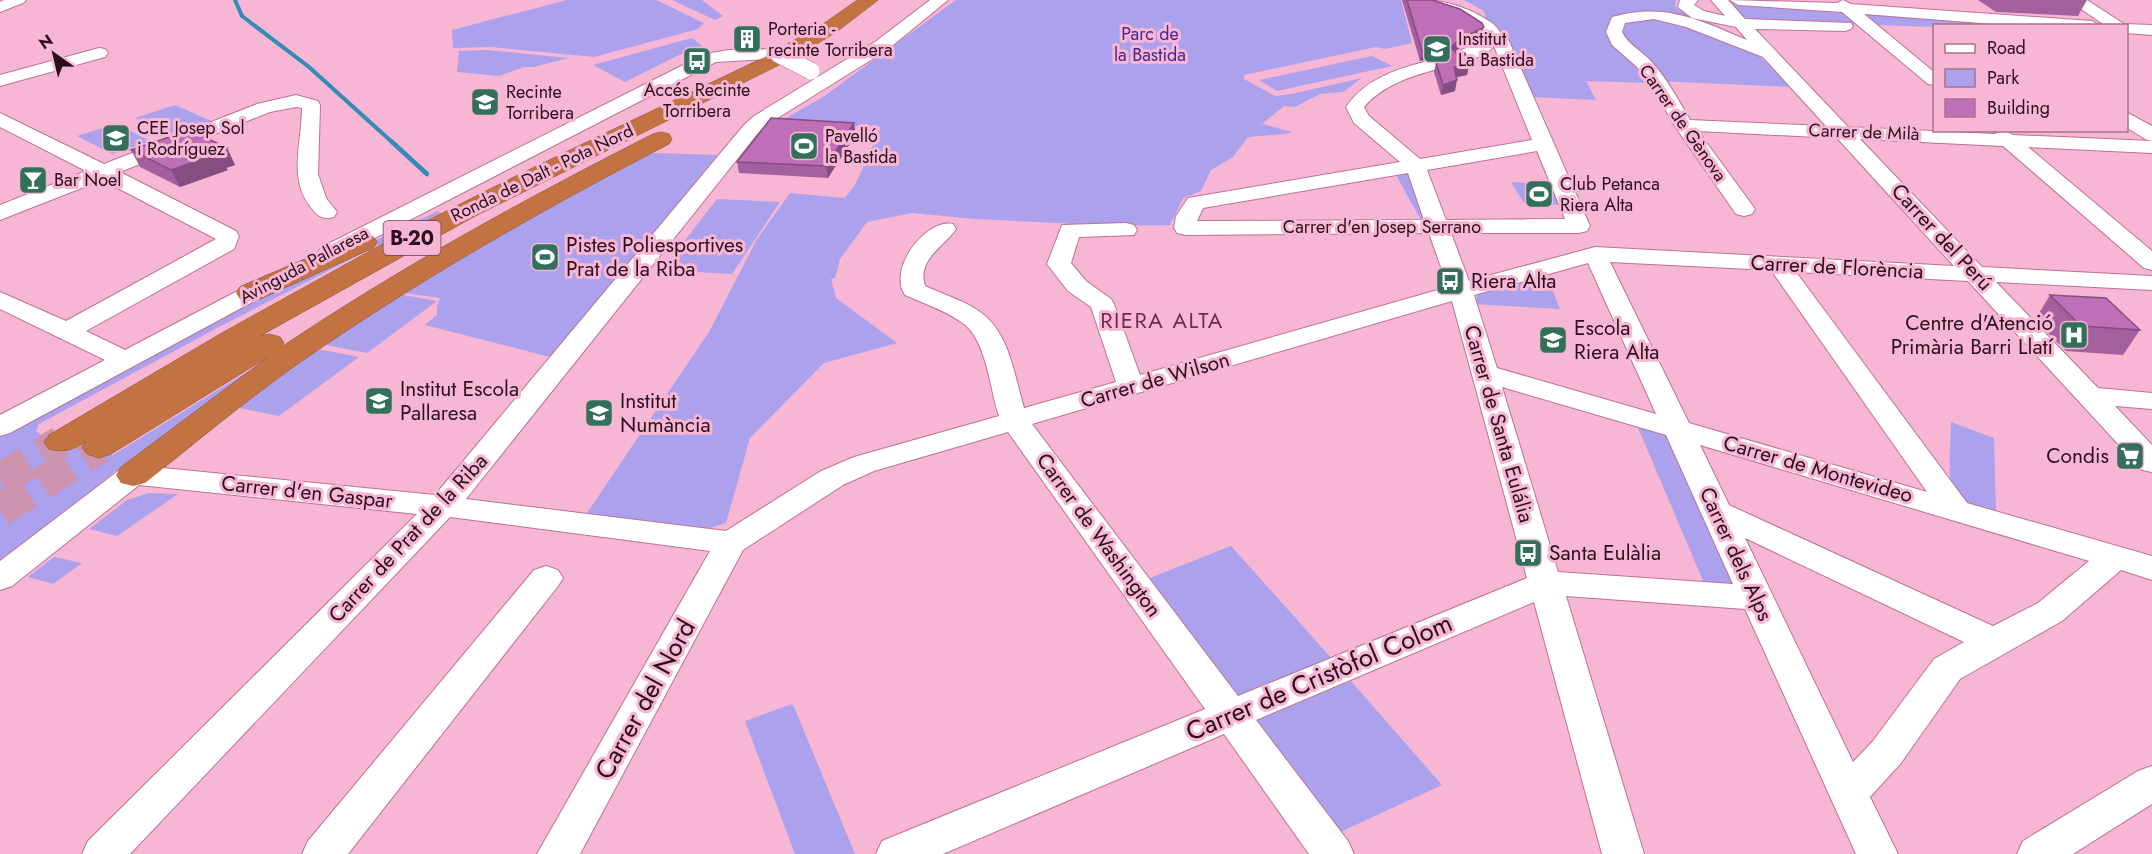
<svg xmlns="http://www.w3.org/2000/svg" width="2152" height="854" viewBox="0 0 2152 854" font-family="Jost,sans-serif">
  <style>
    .green { fill: #aba1ec }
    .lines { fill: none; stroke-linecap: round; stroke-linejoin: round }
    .stream-far1 { stroke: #338bb6; stroke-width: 4 }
    .stream { stroke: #338bb6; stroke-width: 4.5 }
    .highway-tunnel { stroke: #ce94af; stroke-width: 33; stroke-dasharray: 33 16; stroke-linecap: butt }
    .minor-casing { stroke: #bd7196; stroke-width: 2 }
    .highway-casing { stroke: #8e4f35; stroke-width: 1 }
    .minor { fill: #fff; fill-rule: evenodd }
    .highway { fill: #c37242; fill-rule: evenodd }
    .minor-bridge-casing { stroke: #bd7196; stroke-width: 18; stroke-linecap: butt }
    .minor-bridge { stroke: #fff; stroke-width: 17 }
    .wall { fill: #a35f9e }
    .shaded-wall { fill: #854e81 }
    .building { fill: #be6fb8; stroke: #854e81; stroke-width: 1.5 }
    .labels { text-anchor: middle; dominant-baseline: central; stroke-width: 6; stroke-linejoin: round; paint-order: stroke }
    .far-poi-label { font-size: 18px; fill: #2b0e1d; stroke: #f7b6d4; text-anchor: start }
    .far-park-label { font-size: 18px; fill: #462592; stroke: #f7b6d4 }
    .far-street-label { font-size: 18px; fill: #2b0e1d; stroke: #f7b6d4 }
    .shield { fill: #f7b6d4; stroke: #684054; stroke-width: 1.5 }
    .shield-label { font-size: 20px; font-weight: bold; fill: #2b0e1d }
    .street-label { font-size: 21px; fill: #2b0e1d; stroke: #f7b6d4 }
    .poi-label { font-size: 21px; fill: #2b0e1d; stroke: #f7b6d4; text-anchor: start }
    .neighbourhood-label { font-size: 22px; letter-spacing: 1.5px; fill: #6f2b4f; stroke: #f7b6d4 }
    .near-street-label { font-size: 26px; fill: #2b0e1d; stroke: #f7b6d4 }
  </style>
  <rect width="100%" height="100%" fill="#f7b6d4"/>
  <path class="green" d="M567,0H656L704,23L698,29L594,57L491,47L453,48L452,30Z
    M672,0H702L723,16L715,20Z
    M956,0H1401L1412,43L1385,49L1376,47L1244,75V79L1275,96L1292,94L1362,78L1343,92L1320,94L1295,107L1284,106L1256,129L1263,124L1292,132L1286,134L1248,137L1233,157L1211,170L1201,191L1183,198L1170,225L1119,226L975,219L912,213L867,222L840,259L835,278L831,279L836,298L897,343L824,363L750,438L726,523L698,532L585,516L709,332L757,239L790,193L845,198L855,185L881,127L776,124L823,97Z
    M1464,0H1676L1675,6L1679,10L1727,30L1743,39L1790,87L1657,81L1649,83L1586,81L1596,100L1533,97L1486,20L1484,11Z
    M1738,2L2067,25L1934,26V27L1760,21L1742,17L1730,3Z
    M692,38L702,46L677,56L625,82L593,65Z
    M487,50L568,58L534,67H524L499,76L457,72L459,51Z
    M1372,56L1392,66L1277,91L1259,80Z
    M175,105L211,121L171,135L135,118Z
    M116,124L151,141L112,154L77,136Z
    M654,153L717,155L554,358L425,325L437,315V307L440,298L397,292L629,161Z
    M1413,171L1429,220L1422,222L1395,173Z
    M1511,182L1555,185L1564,205L1524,203Z
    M717,199L780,202L732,274L662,270Z
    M438,211L441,213L217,328L39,424L36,431L44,437L113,455L340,314L129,470L115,471L78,503L0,560V433L256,296Z
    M1546,274L1560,309L1474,304L1479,293Z
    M398,294L437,301L367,353L326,345Z
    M317,349L359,357L279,416L235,407Z
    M1951,422L1994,438L1996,514C1981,510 1955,500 1951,483C1948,469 1951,437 1951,422Z
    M1636,423L1664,431L1735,585L1704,583Z
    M149,493L178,494L117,536L89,529L127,500Z
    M1231,546L1333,660L1234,700L1145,580Z
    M54,557L82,563L53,584L28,577Z
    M1351,681L1442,785L1336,834L1253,722Z
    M792,704L794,707L855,854H795L745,721Z"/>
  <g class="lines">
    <path class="stream-far1" d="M235,0L242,16L309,67L392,142"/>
    <path class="stream" d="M391,141L427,174"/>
    <path class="highway-tunnel" d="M0,480L61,442
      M0,510L99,447"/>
    <g class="minor-casing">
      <path id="minor" d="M4,0H26L23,3L0,12V2Z
        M930,0H948L887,50L768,124L758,133L466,499L726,531L821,471L854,457L999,416C990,390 987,342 964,324C947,311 925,304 905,295C887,268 927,218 953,224L956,229C943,248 917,259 925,286C944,295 967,301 984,315C1010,336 1015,378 1024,408L1116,382L1091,307L1068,291L1047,264L1062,225L1126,223L1134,225L1137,230L1134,235L1079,237L1071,263L1086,281L1111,299L1114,304L1140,375L1448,287L1429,233L1185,235L1177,233L1174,228L1176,216L1188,198L1400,162L1354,123L1346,107C1366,78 1399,68 1432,60L1438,61L1441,65L1438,69C1411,76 1383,85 1364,107L1369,116L1420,159L1532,140L1494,46C1486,55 1467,64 1454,61L1451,57C1460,47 1475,48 1484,37L1482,31L1459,17L1423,3L1420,0C1447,0 1470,8 1492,23C1499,28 1499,34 1508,39L1590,226L1587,231L1579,233H1451L1469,281L1595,247L1954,266L1837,138L1698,131L1755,209L1752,214L1744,216L1736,214L1674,125L1652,86L1636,66L1612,45L1606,32L1612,17C1666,2 1699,20 1747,40L1736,27L1692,18L1678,7L1680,0H1698L1694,5L1704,11L1725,16L1711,0H1728L1745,19L1851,23L1853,26L1851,29L1845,31L1755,29L1848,127L1995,134L2004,130L2013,135L2152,141V153L2028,147L2152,251V270L2144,268L2003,146L1860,139L1982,267L2152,276V290L1996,282L2098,388L2152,393V409L2115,406L2152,445V472L2142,470L1968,281L1796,272L1967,503L2152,556V580L2121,570L2062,621L1960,679L1901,763L1870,797L1898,854H1856L1745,609L1566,596L1644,854H1602L1534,602L1256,720L1348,841L1354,854H1309L1224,734L943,854H876L882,841L1205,709L1008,432L874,471L843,485L743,550L580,854H537L710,551L450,517L130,854H82L88,841L417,514L139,485L12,586L0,590V561L122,468L133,465L435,495L744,125L754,116L875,42ZM1654,19L1686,27L1763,57L1826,126L1690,120C1678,99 1666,77 1649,59C1640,50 1628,44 1622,32L1625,23ZM1537,151L1565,219L1446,220L1427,170ZM1408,173L1424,220L1197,221L1203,208ZM1610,262L1771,270L1927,492L1689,423ZM1588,263L1656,414L1497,368L1474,295ZM1452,301L1527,578L1238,696L1032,424ZM1502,387L1666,435L1733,584L1558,572ZM1700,445L2089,561L2038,603L1993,626L1729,505ZM1745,538L1964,642L1934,659L1873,741L1853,762Z
        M1730,0L1837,3L1843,0L1851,4L2092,21L2100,26H2020L1864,14L1934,72V85L1928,84L1842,12L1738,5Z
        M2068,0H2087L2124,24L2152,25V35L2126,33V26H2106Z
        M99,48L105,49L108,53L105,57L0,86V75Z
        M778,49L784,50L787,54L784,58L716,62L338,257L330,259L322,257L318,252L322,247L705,54L729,50Z
        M296,95L318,101L320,105L318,174L326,198L337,212L334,217C322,220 317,216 310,206C288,178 302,141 302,108L296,107L270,112L120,172L236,231L239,236L234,249L86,331L125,350L266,276L274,274L282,276L286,281L282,286L10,433L0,436V415L105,360L0,309V292L66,321L216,239L102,180L0,220V205L86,171L0,127V113L104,164L257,104Z
        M2126,112L2152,126V141L2145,139L2126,127Z
        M546,566L558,570L563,578L558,586L348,854H302L308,841L534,570Z
        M2152,766V804L2073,854H2017L2023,841L2138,771Z"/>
    </g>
    <g class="highway-casing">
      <path id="highway" d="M858,0H878L839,30L801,54L475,216L260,336L269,334L280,337L284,343L280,348C399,268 525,199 653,134L661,132L669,134L672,139L669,144C541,210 415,282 296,365C244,402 195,443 145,483L133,486L121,483L116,475L121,467L271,355L111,454L99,458L87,454L82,447L86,441C73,450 64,453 49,449L44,442L49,435L222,333L397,236L516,176L767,56L826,22Z
        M364,234L373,236L377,242L373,248L260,299L250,301L240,299L236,293L240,287Z"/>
    </g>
    <use href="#minor" class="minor"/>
    <use href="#highway" class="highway"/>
    <g class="minor-bridge-casing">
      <path id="minor-bridge" d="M778,54L811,71"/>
    </g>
    <use href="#minor-bridge" class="minor-bridge"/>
  </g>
  <path class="wall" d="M1402,0H1432L1481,36L1479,39L1458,49L1455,52L1469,64L1467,75L1456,77L1455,91L1441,95L1434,72L1436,62L1440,60L1431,58L1420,61Z
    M1978,0H2087L2078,16L1996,12Z
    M856,134L828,178L739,173L737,162Z
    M227,148L235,165L226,168L228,170L180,187L140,167L131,150Z
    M2050,295L2140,330L2123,355L2066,351L2035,320Z"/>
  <path class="shaded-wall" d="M1484,27L1481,36L1479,39L1458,49L1449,57L1451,47L1460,39Z
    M1433,48L1431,58L1420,61L1422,51Z
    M1469,64L1467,75L1452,78L1454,67Z
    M1457,80L1455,91L1441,95L1443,85Z
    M854,123L856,134L828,178L826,166Z
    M227,148L235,165L226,168L228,170L180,187L171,170Z"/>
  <path class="building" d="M1407,0H1432L1460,9L1482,23L1484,27L1481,29L1460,39L1451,47L1456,53H1465L1469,64L1454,67L1457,80L1443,85L1436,62L1445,56L1442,50L1433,48L1422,51Z
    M771,118L854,123L826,166L737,162Z
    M190,130L227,148L216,152L220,153L171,170L131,150Z
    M2050,295L2106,298L2140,330L2081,326Z"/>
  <defs>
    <g id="building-square" transform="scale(1.5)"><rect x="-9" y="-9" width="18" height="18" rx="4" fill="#33705c" stroke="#f7b6d4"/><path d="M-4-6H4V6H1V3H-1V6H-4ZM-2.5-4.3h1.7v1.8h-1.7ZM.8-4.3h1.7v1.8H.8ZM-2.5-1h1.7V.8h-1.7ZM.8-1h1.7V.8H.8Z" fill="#fff"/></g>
    <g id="school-square" transform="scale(1.5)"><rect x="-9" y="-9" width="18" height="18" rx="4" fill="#33705c" stroke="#f7b6d4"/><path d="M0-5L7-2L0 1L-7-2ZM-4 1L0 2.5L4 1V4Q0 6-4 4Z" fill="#fff"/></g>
    <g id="bus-square" transform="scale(1.5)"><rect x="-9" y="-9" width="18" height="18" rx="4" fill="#33705c" stroke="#f7b6d4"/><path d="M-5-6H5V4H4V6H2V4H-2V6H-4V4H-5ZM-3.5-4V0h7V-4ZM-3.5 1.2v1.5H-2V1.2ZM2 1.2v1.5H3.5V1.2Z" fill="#fff"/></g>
    <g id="university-square" transform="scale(1.5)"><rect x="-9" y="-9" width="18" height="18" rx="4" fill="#33705c" stroke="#f7b6d4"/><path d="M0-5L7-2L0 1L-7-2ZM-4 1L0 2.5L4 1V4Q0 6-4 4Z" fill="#fff"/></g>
    <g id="stadium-square" transform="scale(1.5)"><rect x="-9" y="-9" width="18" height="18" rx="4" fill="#33705c" stroke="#f7b6d4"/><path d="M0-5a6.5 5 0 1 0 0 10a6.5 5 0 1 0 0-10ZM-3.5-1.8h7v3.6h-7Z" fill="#fff"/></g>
    <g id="bar-square" transform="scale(1.5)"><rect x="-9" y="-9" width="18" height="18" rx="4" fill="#33705c" stroke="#f7b6d4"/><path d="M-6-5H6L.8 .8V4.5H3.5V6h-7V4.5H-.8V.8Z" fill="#fff"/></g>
    <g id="hospital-square" transform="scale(1.5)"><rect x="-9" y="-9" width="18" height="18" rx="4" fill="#33705c" stroke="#f7b6d4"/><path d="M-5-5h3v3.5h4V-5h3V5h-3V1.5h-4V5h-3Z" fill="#fff"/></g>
    <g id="supermarket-square" transform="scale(1.5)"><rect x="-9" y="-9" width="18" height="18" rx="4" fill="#33705c" stroke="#f7b6d4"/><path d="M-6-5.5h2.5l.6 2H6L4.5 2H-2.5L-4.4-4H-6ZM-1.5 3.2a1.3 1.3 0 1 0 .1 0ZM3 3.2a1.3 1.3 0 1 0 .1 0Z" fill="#fff"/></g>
  </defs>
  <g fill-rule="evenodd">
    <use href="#building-square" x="747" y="39"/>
    <use href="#school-square" x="1437" y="49"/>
    <use href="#bus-square" x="697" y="61"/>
    <use href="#university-square" x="485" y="102"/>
    <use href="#school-square" x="116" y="138"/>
    <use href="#stadium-square" x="804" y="146"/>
    <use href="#bar-square" x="33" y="180"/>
    <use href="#stadium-square" x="1539" y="194"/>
    <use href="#stadium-square" x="545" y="257"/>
    <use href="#bus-square" x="1450" y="281"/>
    <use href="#hospital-square" x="2074" y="335"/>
    <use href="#school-square" x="1553" y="340"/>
    <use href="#school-square" x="379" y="401"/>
    <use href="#school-square" x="599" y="413"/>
    <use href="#supermarket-square" x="2130" y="456"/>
    <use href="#bus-square" x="1528" y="553"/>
  </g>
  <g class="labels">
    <g class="far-poi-label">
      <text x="768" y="29">Porteria -<tspan x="768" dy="21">recinte Torribera</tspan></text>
      <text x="1458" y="39">Institut<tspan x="1458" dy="21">La Bastida</tspan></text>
      <text x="697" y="90" text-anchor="middle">Accés Recinte<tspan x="697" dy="21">Torribera</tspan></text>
      <text x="506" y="92">Recinte<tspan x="506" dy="21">Torribera</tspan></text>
      <text x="137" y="128">CEE Josep Sol<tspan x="137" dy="21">i Rodríguez</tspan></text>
      <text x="825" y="136">Pavelló<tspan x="825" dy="21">la Bastida</tspan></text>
      <text x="54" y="180">Bar Noel</text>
      <text x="1560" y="184">Club Petanca<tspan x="1560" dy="21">Riera Alta</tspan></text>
    </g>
    <g class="far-park-label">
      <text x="1150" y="34">Parc de<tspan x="1150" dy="21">la Bastida</tspan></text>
    </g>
    <g class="far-street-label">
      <text transform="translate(1683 123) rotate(55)">Carrer de Gènova</text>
      <text transform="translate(1864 132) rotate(2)">Carrer de Milà</text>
      <text transform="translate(542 173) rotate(-26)">Ronda de Dalt - Pota Nord</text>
      <text x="1382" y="227">Carrer d'en Josep Serrano</text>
      <text transform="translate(304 265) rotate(-28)">Avinguda Pallaresa</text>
    </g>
    <rect class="shield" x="383.5" y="221" width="57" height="34" rx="4.5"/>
    <g class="shield-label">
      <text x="412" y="238">B-20</text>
    </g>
    <g class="street-label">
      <text transform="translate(1942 237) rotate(47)">Carrer del Perú</text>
      <text transform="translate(1837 267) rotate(3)">Carrer de Florència</text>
      <text transform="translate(1155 380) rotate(-16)">Carrer de Wilson</text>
      <text transform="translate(1499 424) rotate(74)">Carrer de Santa Eulália</text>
      <text transform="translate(1818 469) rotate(16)">Carrer de Montevideo</text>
      <text transform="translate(307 492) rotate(6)">Carrer d'en Gaspar</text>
      <text transform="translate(1099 535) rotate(54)">Carrer de Washington</text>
      <text transform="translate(408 538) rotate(-47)">Carrer de Prat de la Riba</text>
      <text transform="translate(1736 554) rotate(65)">Carrer dels Alps</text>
    </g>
    <g class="poi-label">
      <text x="566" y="245">Pistes Poliesportives<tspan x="566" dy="24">Prat de la Riba</tspan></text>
      <text x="1471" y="281">Riera Alta</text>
      <text x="2053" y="323" text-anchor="end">Centre d'Atenció<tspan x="2053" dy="24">Primària Barri Llatí</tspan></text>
      <text x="1574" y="328">Escola<tspan x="1574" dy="24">Riera Alta</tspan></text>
      <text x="400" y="389">Institut Escola<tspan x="400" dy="24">Pallaresa</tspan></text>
      <text x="620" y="401">Institut<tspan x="620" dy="24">Numància</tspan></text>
      <text x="2109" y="456" text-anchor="end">Condis</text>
      <text x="1549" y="553">Santa Eulàlia</text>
    </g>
    <g class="neighbourhood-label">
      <text x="1162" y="320">RIERA ALTA</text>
    </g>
    <g class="near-street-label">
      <text transform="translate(1319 677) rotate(-23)">Carrer de Cristòfol Colom</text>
      <text transform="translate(645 699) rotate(-61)">Carrer del Nord</text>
    </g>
  </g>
  <rect x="1933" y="24" width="195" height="108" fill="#f7b6d4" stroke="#a5738b" stroke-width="1.5"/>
  <rect x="1945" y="44" width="30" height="9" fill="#ffffff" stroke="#a5738b" stroke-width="1.5"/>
  <text x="1987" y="54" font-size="18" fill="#2b0e1d">Road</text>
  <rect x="1945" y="69" width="30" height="18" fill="#aba1ec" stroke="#a5738b" stroke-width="1.5"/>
  <text x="1987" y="84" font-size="18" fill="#2b0e1d">Park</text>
  <rect x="1945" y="99" width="30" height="18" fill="#be6fb8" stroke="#a5738b" stroke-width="1.5"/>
  <text x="1987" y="114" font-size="18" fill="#2b0e1d">Building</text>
  <g transform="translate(54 54) rotate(326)" stroke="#f7b6d4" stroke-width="4.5" paint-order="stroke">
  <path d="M0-4.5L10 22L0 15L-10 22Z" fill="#2b0e1d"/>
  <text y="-9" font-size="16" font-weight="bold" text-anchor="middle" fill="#2b0e1d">N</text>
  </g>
</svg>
